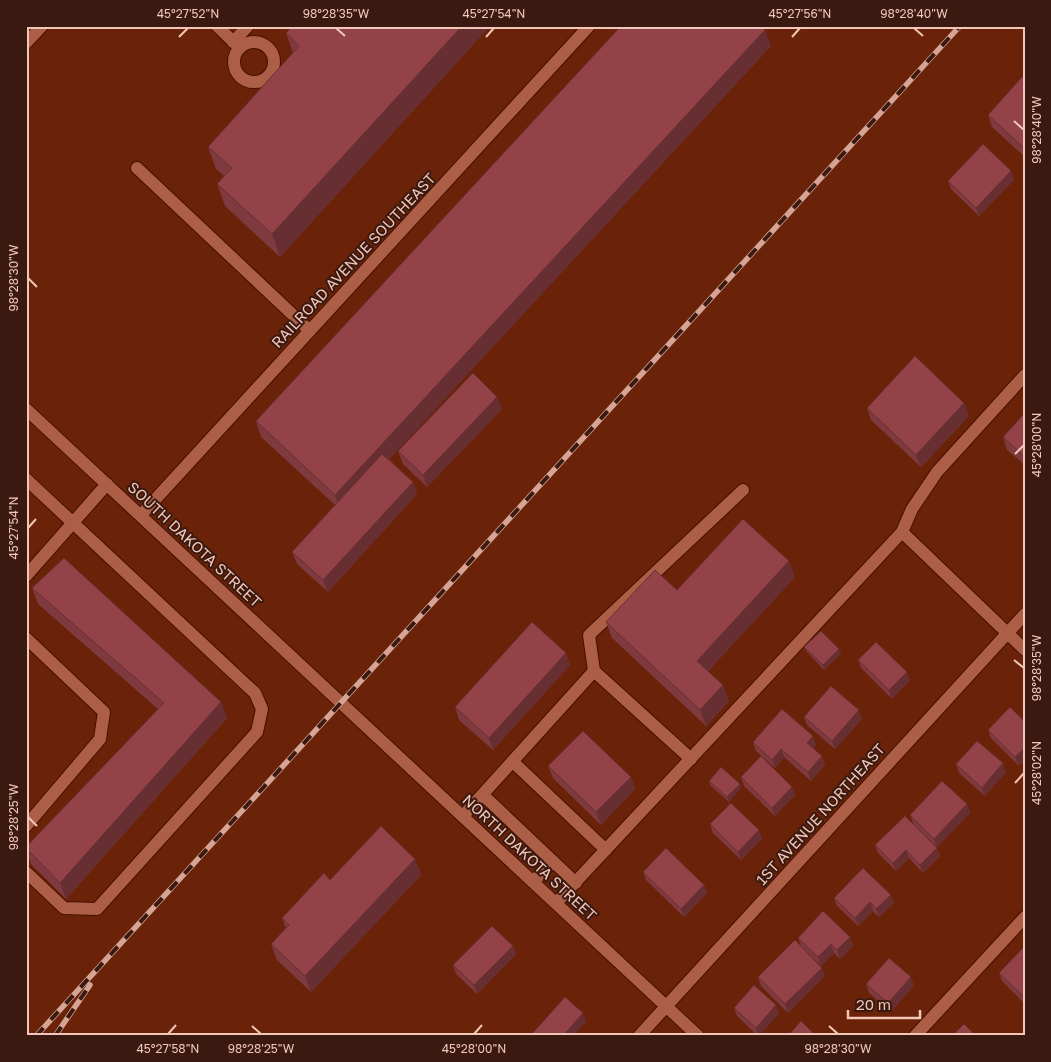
<svg xmlns="http://www.w3.org/2000/svg" width="1051" height="1062" viewBox="0 0 1051 1062" font-family="'Golos Text',sans-serif">
  <style>
    .lines { fill: none; stroke-linecap: round; stroke-linejoin: round }
    .minor-casing { stroke: #450f00; stroke-width: 14 }
    .minor { stroke: #ac5e46; stroke-width: 12 }
    .rail-casing { stroke: #d6a494; stroke-width: 5.5 }
    .rail { stroke: #3a1a10; stroke-width: 4; stroke-dasharray: 11; stroke-linecap: butt }
    .wall { fill: #7e3a3e }
    .shaded-wall { fill: #672f32 }
    .building { fill: #934348; stroke: #672f32 }
    .ticks { fill: none; stroke: #f2c6b9; stroke-width: 2 }
    .labels { text-anchor: middle; dominant-baseline: central; stroke-width: 4; stroke-linejoin: round; paint-order: stroke }
    .street-label { font-size: 15px; fill: #f2c6b9; stroke: #3a1a10 }
    .neatline { fill: none; stroke: #f2c6b9; stroke-width: 2 }
    .ticks-label { font-size: 12px; text-anchor: middle; fill: #f2c6b9 }
  </style>
  <rect width="100%" height="100%" fill="#6a2309"/>
  <g class="lines">
    <g class="minor-casing">
      <path id="minor" d="M217,26L240,48
        M233,42L248,26
        M234 62a20 20 0 1 1 40 0a20 20 0 1 1-40 0Z
        M26,43L42,26
        M137,168L310,331
        M26,409L698,1036
        M26,479L255,693L262,709L257,732L97,909L64,908L26,872
        M141,515L589,26
        M902,532L1025,650
        M26,576L107,484
        M26,638L104,712L100,739L26,826
        M594,671L589,635L743,490
        M513,762L606,850
        M483,795L576,883
        M463,816L594,671L691,759
        M533,882L553,861
        M556,903L902,532L912,509L937,472L1025,375
        M639,1036L1025,614
        M915,1036L1025,917"/>
    </g>
    <use href="#minor" class="minor"/>
    <g class="rail-casing">
      <path id="rail" d="M36,1036L960,26
        M55,1036L90,985"/>
    </g>
    <use href="#rail" class="rail"/>
  </g>
  <path class="wall" d="M490,26L280,257L225,206L217,184L224,176L216,169L208,147L293,53L286,33Z
    M771,46L389,459L413,482L417,494L328,592L297,564L292,552L335,505L261,437L256,421Z
    M1025,79V157L992,127L988,115Z
    M1014,180L979,216L951,189L948,181Z
    M497,397L502,409L427,487L403,464L398,451Z
    M964,403L969,416L921,467L871,420L867,408Z
    M1025,413V465L1007,450L1003,437Z
    M795,577L708,671L729,701L706,726L612,638L606,622L677,590Z
    M32,588L227,718L66,899L31,864L26,849V847L158,709L38,604Z
    M804,647L839,649L841,654L824,670L806,651Z
    M566,653L570,665L493,750L459,720L455,707Z
    M858,660L910,680L892,699L861,668Z
    M804,717L862,719L835,749L807,725Z
    M1025,722V760L1019,766L991,738L988,730Z
    M753,742L816,744L813,748L822,756L825,765L811,781L784,757L775,768L756,751Z
    M956,764L1006,772L985,796L959,773Z
    M548,766L631,777L635,789L601,825L553,778Z
    M741,777L792,787L795,795L775,816L744,786Z
    M709,781L740,784L741,788L729,802L710,785Z
    M967,804L970,813L937,847L916,827L937,848L940,856L923,873L909,858L896,871L878,853L875,845L913,823L910,815Z
    M710,824L762,839L741,860L713,833Z
    M415,859L421,875L311,992L277,960L271,944L286,928L282,918L330,880Z
    M643,872L704,885L707,893L684,917L646,880Z
    M834,898L894,903L879,917L873,911L858,926L837,906Z
    M798,938L853,946L840,959L834,953L821,966L801,946L825,976L788,1013L761,986L758,977L801,946Z
    M513,946L516,954L477,994L456,974L453,965Z
    M1025,946V1004L1002,981L999,973Z
    M866,984L914,985L891,1012L869,993Z
    M734,1008L779,1014L758,1036L737,1016Z"/>
  <path class="shaded-wall" d="M462,26H490L280,257L272,234Z
    M765,30L771,46L341,511L335,495Z
    M1011,171L1014,180L979,216L976,208Z
    M497,397L502,409L427,487L423,475Z
    M964,403L969,416L921,467L916,455Z
    M413,482L417,494L328,592L323,580Z
    M789,561L795,577L703,677L697,661Z
    M839,649L841,654L824,670L823,665Z
    M566,653L570,665L493,750L489,738Z
    M907,672L910,680L892,699L889,690Z
    M723,685L729,701L706,726L700,710Z
    M221,702L227,718L66,899L60,883Z
    M859,710L862,719L835,749L832,741Z
    M813,736L816,744L810,751L807,743Z
    M1025,748V760L1019,766L1015,757Z
    M781,749L784,757L775,768L772,760Z
    M822,756L825,765L811,781L808,772Z
    M1003,763L1006,772L985,796L982,788Z
    M631,777L635,789L601,825L596,812Z
    M740,784L741,788L729,802L727,797Z
    M792,787L795,795L775,816L772,808Z
    M967,804L970,813L937,847L934,839Z
    M759,830L762,839L741,860L738,852Z
    M937,848L940,856L923,873L920,865Z
    M906,850L909,858L896,871L893,863Z
    M415,859L421,875L311,992L305,976Z
    M704,885L707,893L684,917L681,909Z
    M891,895L894,903L879,917L876,909Z
    M870,902L873,911L858,926L855,918Z
    M850,937L853,946L840,959L837,950Z
    M831,944L834,953L821,966L818,957Z
    M513,946L516,954L477,994L474,985Z
    M822,968L825,976L788,1013L785,1004Z
    M911,977L914,985L891,1012L888,1003Z
    M776,1005L779,1014L758,1036L756,1028Z
    M583,1013L586,1022L573,1036H563Z"/>
  <path class="building" d="M292,26H462L272,234L217,184L232,168L208,147L299,46L286,33Z
    M621,26H762L765,30L335,495L256,421Z
    M1022,77L1025,79V149L988,115Z
    M983,144L1011,171L976,208L948,181Z
    M915,356L964,403L916,455L867,408Z
    M473,373L497,397L423,475L398,451Z
    M1025,413V457L1003,437Z
    M382,454L413,482L323,580L292,552Z
    M743,519L789,561L697,661L723,685L700,710L606,622L655,570L677,590Z
    M64,558L221,702L60,883L26,848V847L164,703L32,588Z
    M532,622L566,653L489,738L455,707Z
    M821,631L839,649L823,665L804,647Z
    M876,642L907,672L889,690L858,660Z
    M831,686L859,710L832,741L804,717Z
    M1010,707L1025,722V748L1015,757L988,730Z
    M782,709L813,736L807,743L822,756L808,772L781,749L772,760L753,742Z
    M583,731L631,777L596,812L548,766Z
    M977,741L1003,763L982,788L956,764Z
    M761,756L792,787L772,808L741,777Z
    M721,767L740,784L727,797L709,781Z
    M942,781L967,804L934,839L910,815Z
    M731,803L759,830L738,852L710,824Z
    M905,816L937,848L920,865L906,850L893,863L875,845Z
    M381,826L415,859L305,976L271,944L289,925L282,918L324,873L330,880Z
    M666,848L704,885L681,909L643,872Z
    M863,868L891,895L876,909L870,902L855,918L834,898Z
    M823,911L850,937L837,950L831,944L818,957L798,938Z
    M492,926L513,946L474,985L453,965Z
    M795,940L822,968L785,1004L758,977Z
    M1025,946V995L1023,996L999,973Z
    M889,958L911,977L888,1003L866,984Z
    M754,985L776,1005L756,1028L734,1008Z
    M565,997L583,1013L563,1036H530Z
    M801,1021L816,1036H788Z
    M964,1024L976,1036H952Z"/>
  <path class="ticks" d="M336,28L345,36M914,28L923,36M179,37L188,28M486,37L494,28M792,37L800,28M1014,121L1024,130M28,278L37,287M1015,454L1024,445M28,528L36,519M1014,660L1024,668M1015,783L1024,773M28,817L37,826M252,1026L261,1034M829,1026L838,1034M168,1034L176,1025M474,1034L482,1025"/>
  <g class="labels">
    <g class="street-label">
      <text transform="translate(353 260) rotate(-47)">RAILROAD AVENUE SOUTHEAST</text>
      <text transform="translate(195 544) rotate(43)">SOUTH DAKOTA STREET</text>
      <text transform="translate(820 814) rotate(-48)">1ST AVENUE NORTHEAST</text>
      <text transform="translate(530 857) rotate(43)">NORTH DAKOTA STREET</text>
    </g>
  </g>
  <rect width="1051" height="1062" fill="none" stroke="#3a1a10" stroke-width="55"/>
  <path d="M848 1010v8h72v-8" fill="none" stroke="#f2c6b9" stroke-width="2.5"/>
  <text x="856" y="1010" font-size="15" fill="#f2c6b9" stroke="#3a1a10" stroke-width="4" paint-order="stroke">20 m</text>
  <rect x="28" y="28" width="996" height="1006" class="neatline"/>
  <g class="ticks-label">
    <text x="188" y="18">45°27'52"N</text>
    <text x="336" y="18">98°28'35"W</text>
    <text x="494" y="18">45°27'54"N</text>
    <text x="800" y="18">45°27'56"N</text>
    <text x="914" y="18">98°28'40"W</text>
    <text transform="translate(1037 130) rotate(-90)" y="4">98°28'40"W</text>
    <text transform="translate(14 278) rotate(-90)" y="4">98°28'30"W</text>
    <text transform="translate(1037 445) rotate(-90)" y="4">45°28'00"N</text>
    <text transform="translate(14 528) rotate(-90)" y="4">45°27'54"N</text>
    <text transform="translate(1037 668) rotate(-90)" y="4">98°28'35"W</text>
    <text transform="translate(1037 773) rotate(-90)" y="4">45°28'02"N</text>
    <text transform="translate(14 817) rotate(-90)" y="4">98°28'25"W</text>
    <text x="168" y="1053">45°27'58"N</text>
    <text x="261" y="1053">98°28'25"W</text>
    <text x="474" y="1053">45°28'00"N</text>
    <text x="838" y="1053">98°28'30"W</text>
  </g>
</svg>
